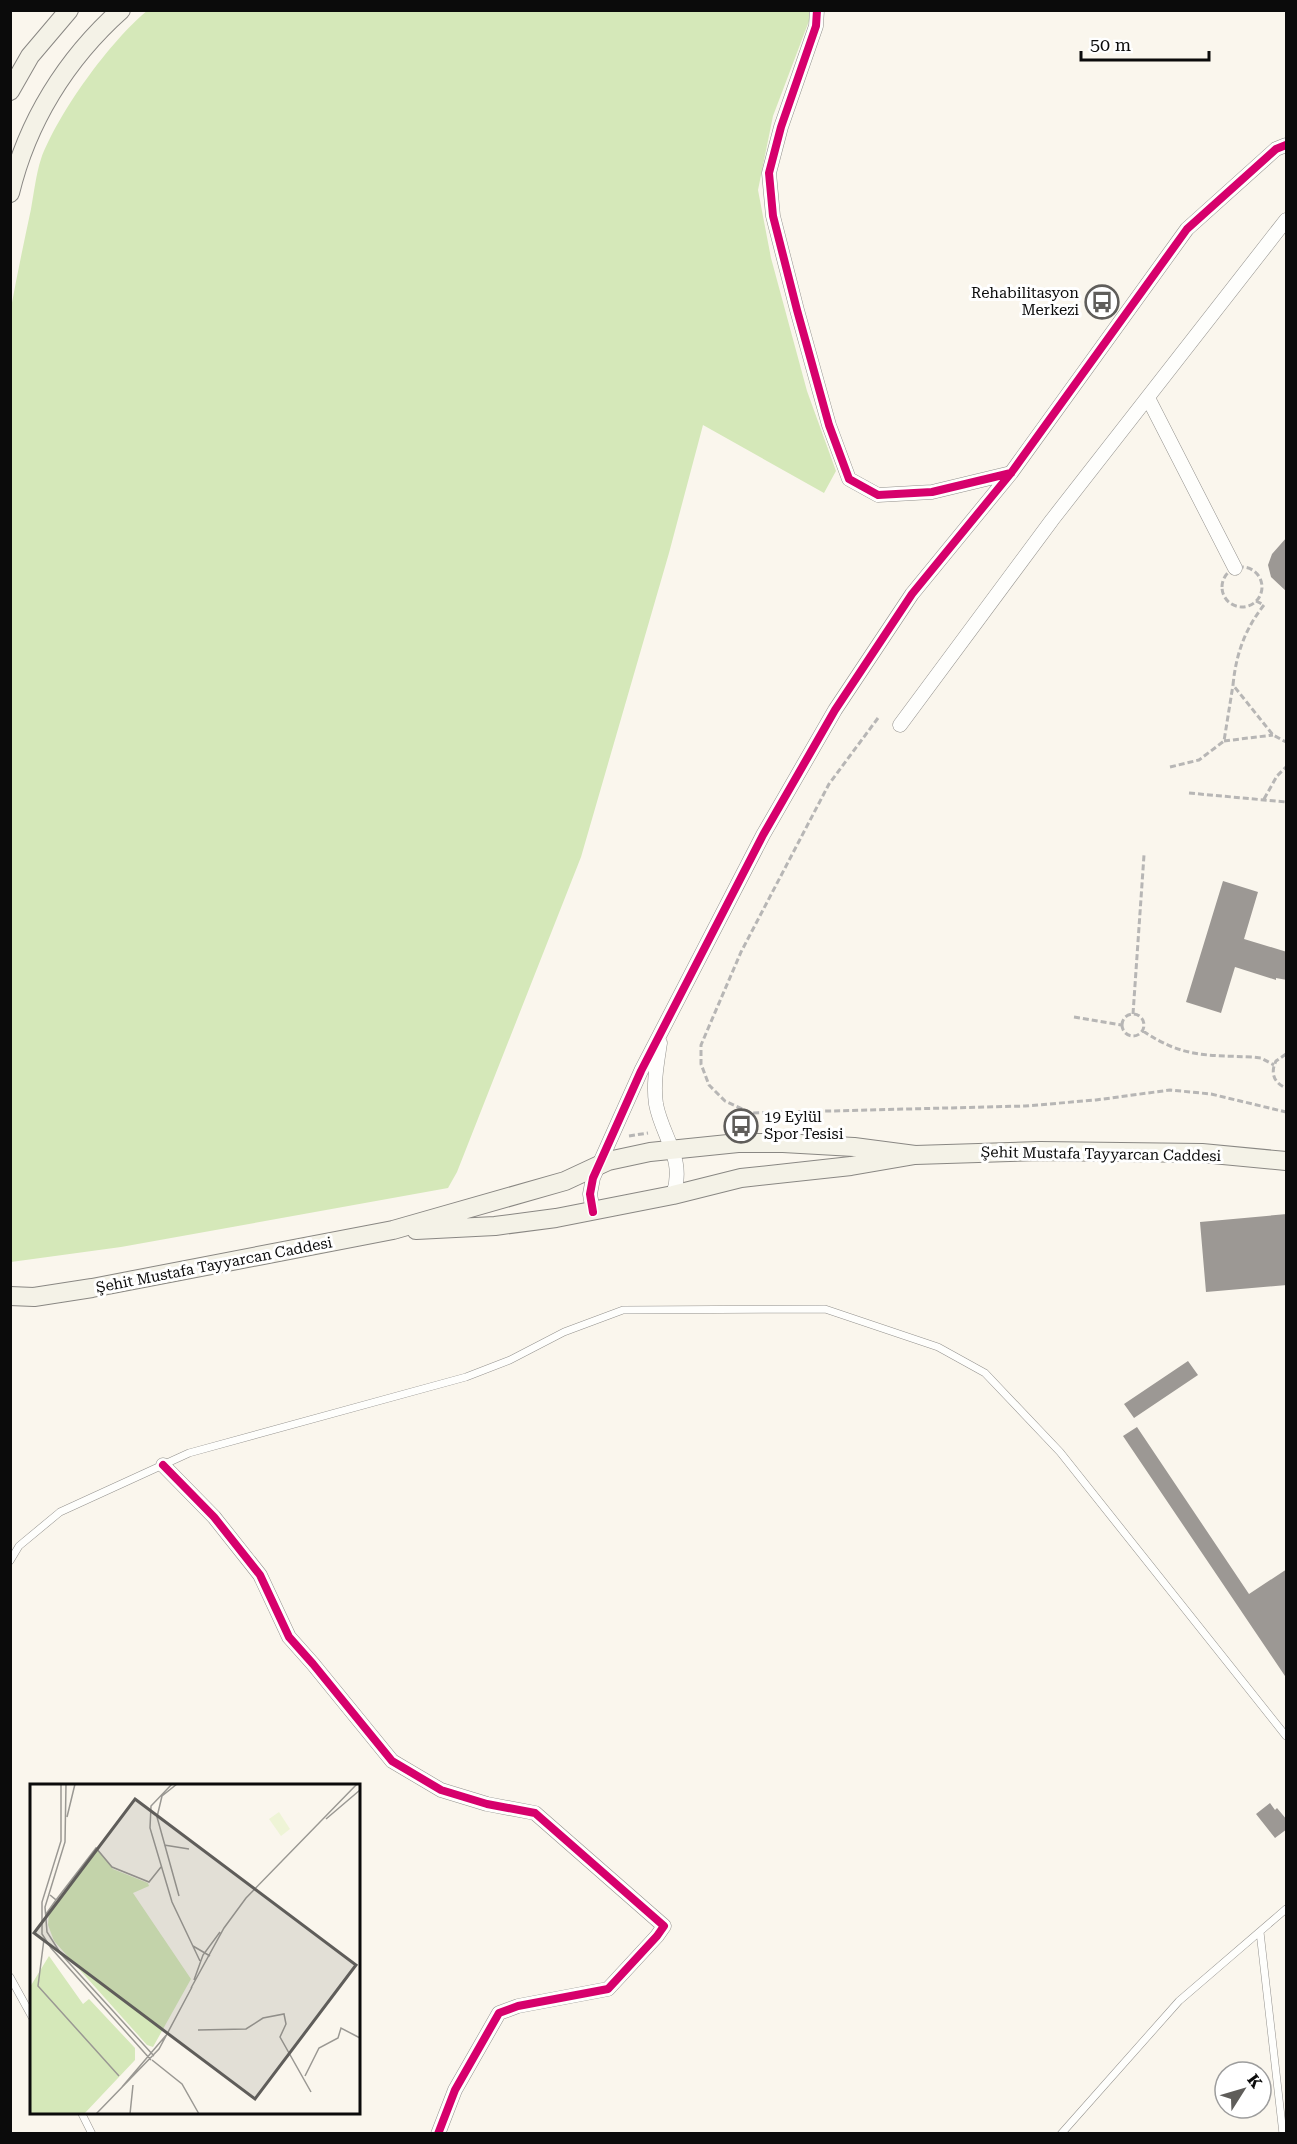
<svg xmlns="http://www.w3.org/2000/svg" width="1297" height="2144" viewBox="0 0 1297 2144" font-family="'Roboto Serif',serif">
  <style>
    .forest { fill: #d5e8b9 }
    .building { fill: #9c9894 }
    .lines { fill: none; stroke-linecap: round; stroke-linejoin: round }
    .lane-casing { stroke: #93918d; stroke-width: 8 }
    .street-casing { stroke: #93918d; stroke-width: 15 }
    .secondary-casing { stroke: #898783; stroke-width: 20 }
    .path { stroke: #b7b6b5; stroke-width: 3; stroke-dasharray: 6 3; stroke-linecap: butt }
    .lane { stroke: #fefefc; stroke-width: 7 }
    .street { stroke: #fefefc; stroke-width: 14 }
    .secondary { stroke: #f4f2e7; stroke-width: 18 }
    .cycleway-casing { stroke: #fff; stroke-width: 11 }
    .cycleway { stroke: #d6006c; stroke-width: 8 }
    .labels { text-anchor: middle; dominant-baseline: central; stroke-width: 6; stroke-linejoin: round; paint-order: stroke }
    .poi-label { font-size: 15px; fill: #0b0b0b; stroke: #fff; text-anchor: end }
    .street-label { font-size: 15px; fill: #0b0b0b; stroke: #fff }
    .inset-road { fill: none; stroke: #9a9893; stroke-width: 1.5 }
    .view { fill: #5f5d5a; fill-opacity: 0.15; stroke: #5f5d5a; stroke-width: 3 }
    .inset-edge { fill: none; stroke: #0b0b0b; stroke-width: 3 }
  </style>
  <rect width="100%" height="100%" fill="#faf6ed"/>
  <path class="forest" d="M148,10L809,11V21L773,116L758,190L771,258L807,391L836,471L824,493L703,425L669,553L581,857L457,1172L448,1188L121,1247L11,1262V308C17,275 24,242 31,209C34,193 36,174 41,159C58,113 110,41 148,10Z"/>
  <path class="building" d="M1287,537V592L1271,577L1268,565L1272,554Z
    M1223,881L1258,892L1244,939L1287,952V980L1276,978V980L1235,967L1221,1013L1186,1002Z
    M1287,1214V1285L1206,1292L1200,1222Z
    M1188,1361L1198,1375L1134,1418L1124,1404Z
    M1137,1427L1249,1594L1287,1569V1679L1123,1436Z
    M1270,1803L1275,1810L1277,1808L1287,1820V1829L1275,1838L1256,1814Z"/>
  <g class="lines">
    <g class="lane-casing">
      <path id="lane" d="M10,1561L19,1546L60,1512L189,1453L466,1377L510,1360L564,1332L623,1310L825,1309L938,1347L985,1373L1060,1452L1286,1736
        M1260,1932L1283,2134
        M10,1977L32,2017
        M81,2112L92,2134
        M1061,2134L1179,2001L1286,1909"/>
    </g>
    <g class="street-casing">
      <path id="street" d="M817,10L816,26L781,127L769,173L773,216L797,310L829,425L849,479L878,495L932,492L1011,473
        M1148,398L1235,568
        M900,725L1052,520L1286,220
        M660,1043C657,1063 653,1084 656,1104C662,1137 686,1159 673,1195
        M593,1212L590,1194L593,1178L641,1071L763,835L835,710L912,594L1011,473L1187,229L1276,149L1286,145
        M163,1465L214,1517L260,1575L289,1637L313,1664L392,1761L441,1790L487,1804L535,1813L664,1926L657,1936L608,1989L518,2006L499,2013L455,2090L438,2134"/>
    </g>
    <g class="secondary-casing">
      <path id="secondary" d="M10,91L30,56L69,10
        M10,193C27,122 66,59 121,10
        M416,1230L495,1226L556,1218L673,1195L741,1178L851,1166L915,1155L1040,1151L1202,1153L1286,1161
        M10,1296L34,1297L92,1288L393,1230L565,1181L608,1161L650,1152L738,1143H783L854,1147L915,1155"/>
    </g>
    <path class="path" d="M1222 587a20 20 0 1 1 40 0a20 20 0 1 1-40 0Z
      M1256,601L1264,605C1245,629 1236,654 1233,685L1273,735L1286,742
      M878,718L829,784L741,952L701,1045V1064L709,1085L725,1101L751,1113L1025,1106L1096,1100L1170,1090L1211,1094L1286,1112
      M1224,741L1273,735
      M1170,767L1199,760L1224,741L1233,685
      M1189,793L1286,802
      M1264,799L1277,776L1286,767
      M1122 1025a11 11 0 1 1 22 0a11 11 0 1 1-22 0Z
      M1133,1014L1144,855
      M1074,1017L1121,1025
      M1143,1031C1183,1058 1207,1055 1252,1057L1261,1058L1274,1065
      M1286,1054L1276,1061C1270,1073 1274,1083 1286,1088
      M629,1136L648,1133"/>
    <use href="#lane" class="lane"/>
    <use href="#street" class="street"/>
    <use href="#secondary" class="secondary"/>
    <g class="cycleway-casing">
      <path id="cycleway" d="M817,10L816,26L781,127L769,173L773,216L797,310L829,425L849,479L878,495L932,492L1011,473
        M593,1212L590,1194L593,1178L641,1071L763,835L835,710L912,594L1011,473L1187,229L1276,149L1286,145
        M163,1465L214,1517L260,1575L289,1637L313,1664L392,1761L441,1790L487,1804L535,1813L664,1926L657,1936L608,1989L518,2006L499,2013L455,2090L438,2134"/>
    </g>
    <use href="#cycleway" class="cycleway"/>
  </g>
  <defs>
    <g id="bus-ring" transform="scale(1.725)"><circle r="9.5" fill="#fff" stroke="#5f5d5a" stroke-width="1.5"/><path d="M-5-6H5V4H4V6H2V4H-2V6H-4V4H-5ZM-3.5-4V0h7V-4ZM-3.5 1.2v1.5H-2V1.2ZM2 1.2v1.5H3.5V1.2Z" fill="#5f5d5a"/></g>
  </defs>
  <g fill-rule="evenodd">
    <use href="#bus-ring" x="1102" y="302"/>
    <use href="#bus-ring" x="741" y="1126"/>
  </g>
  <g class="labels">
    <g class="poi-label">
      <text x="1079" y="293">Rehabilitasyon<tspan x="1079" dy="17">Merkezi</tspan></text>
      <text x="764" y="1117" text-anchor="start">19 Eylül<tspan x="764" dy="17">Spor Tesisi</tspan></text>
    </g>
    <g class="street-label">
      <text transform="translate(1101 1154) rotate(1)">Şehit Mustafa Tayyarcan Caddesi</text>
      <text transform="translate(214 1265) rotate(-11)">Şehit Mustafa Tayyarcan Caddesi</text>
    </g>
  </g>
  <g transform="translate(30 1784)">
    <rect width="330" height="330" fill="#faf6ed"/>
    <path d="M67,65L83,85L118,99L119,102L103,109L161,195L123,263L117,261L24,157L18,141L19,128ZM19,172L53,220L59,215L105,264V276L54,330H0V203Z" fill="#d5e8b9"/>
    <path d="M249,28L260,45L251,52L239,35Z" fill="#eef4d6"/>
    <path class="inset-road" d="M31,0V57L12,118V150L21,164L121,276M36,0L35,58L15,123L17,148L31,170L124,272M142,0L121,22L120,44L142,118L170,177M147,0L132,12L127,33L149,112M37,33L45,0M296,35L330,6M134,61L159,65M26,116L66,64L82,83L119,98L131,83M16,130L26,116L20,111M14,155L8,202L89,292M163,162L180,172M164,196L173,171L190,148M161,204L194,144L216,114L327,0M168,246L216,245L233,234L254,230L256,240L250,253L281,308M122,276L152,300L169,330M275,292L289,264L308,254L311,244L330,254M92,303L138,249M66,330L129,265L162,203M100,330L103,301"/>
    <path class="view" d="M105,15L326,181L225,315L4,149Z"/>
    <rect width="330" height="330" class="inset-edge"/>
  </g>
  <rect width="1297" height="2144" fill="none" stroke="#0b0b0b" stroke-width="24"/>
  <g transform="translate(1243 2090) rotate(53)"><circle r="28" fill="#ffffff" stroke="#9d9d9d" stroke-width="1.5"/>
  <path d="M0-4.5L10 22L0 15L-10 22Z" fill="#5f5d5a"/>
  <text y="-9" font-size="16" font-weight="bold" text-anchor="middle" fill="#0b0b0b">K</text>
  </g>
  <path d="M1081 51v9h128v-9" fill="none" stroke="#0b0b0b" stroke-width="3"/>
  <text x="1090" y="51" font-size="18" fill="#0b0b0b" stroke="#ffffff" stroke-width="4.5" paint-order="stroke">50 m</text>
</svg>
